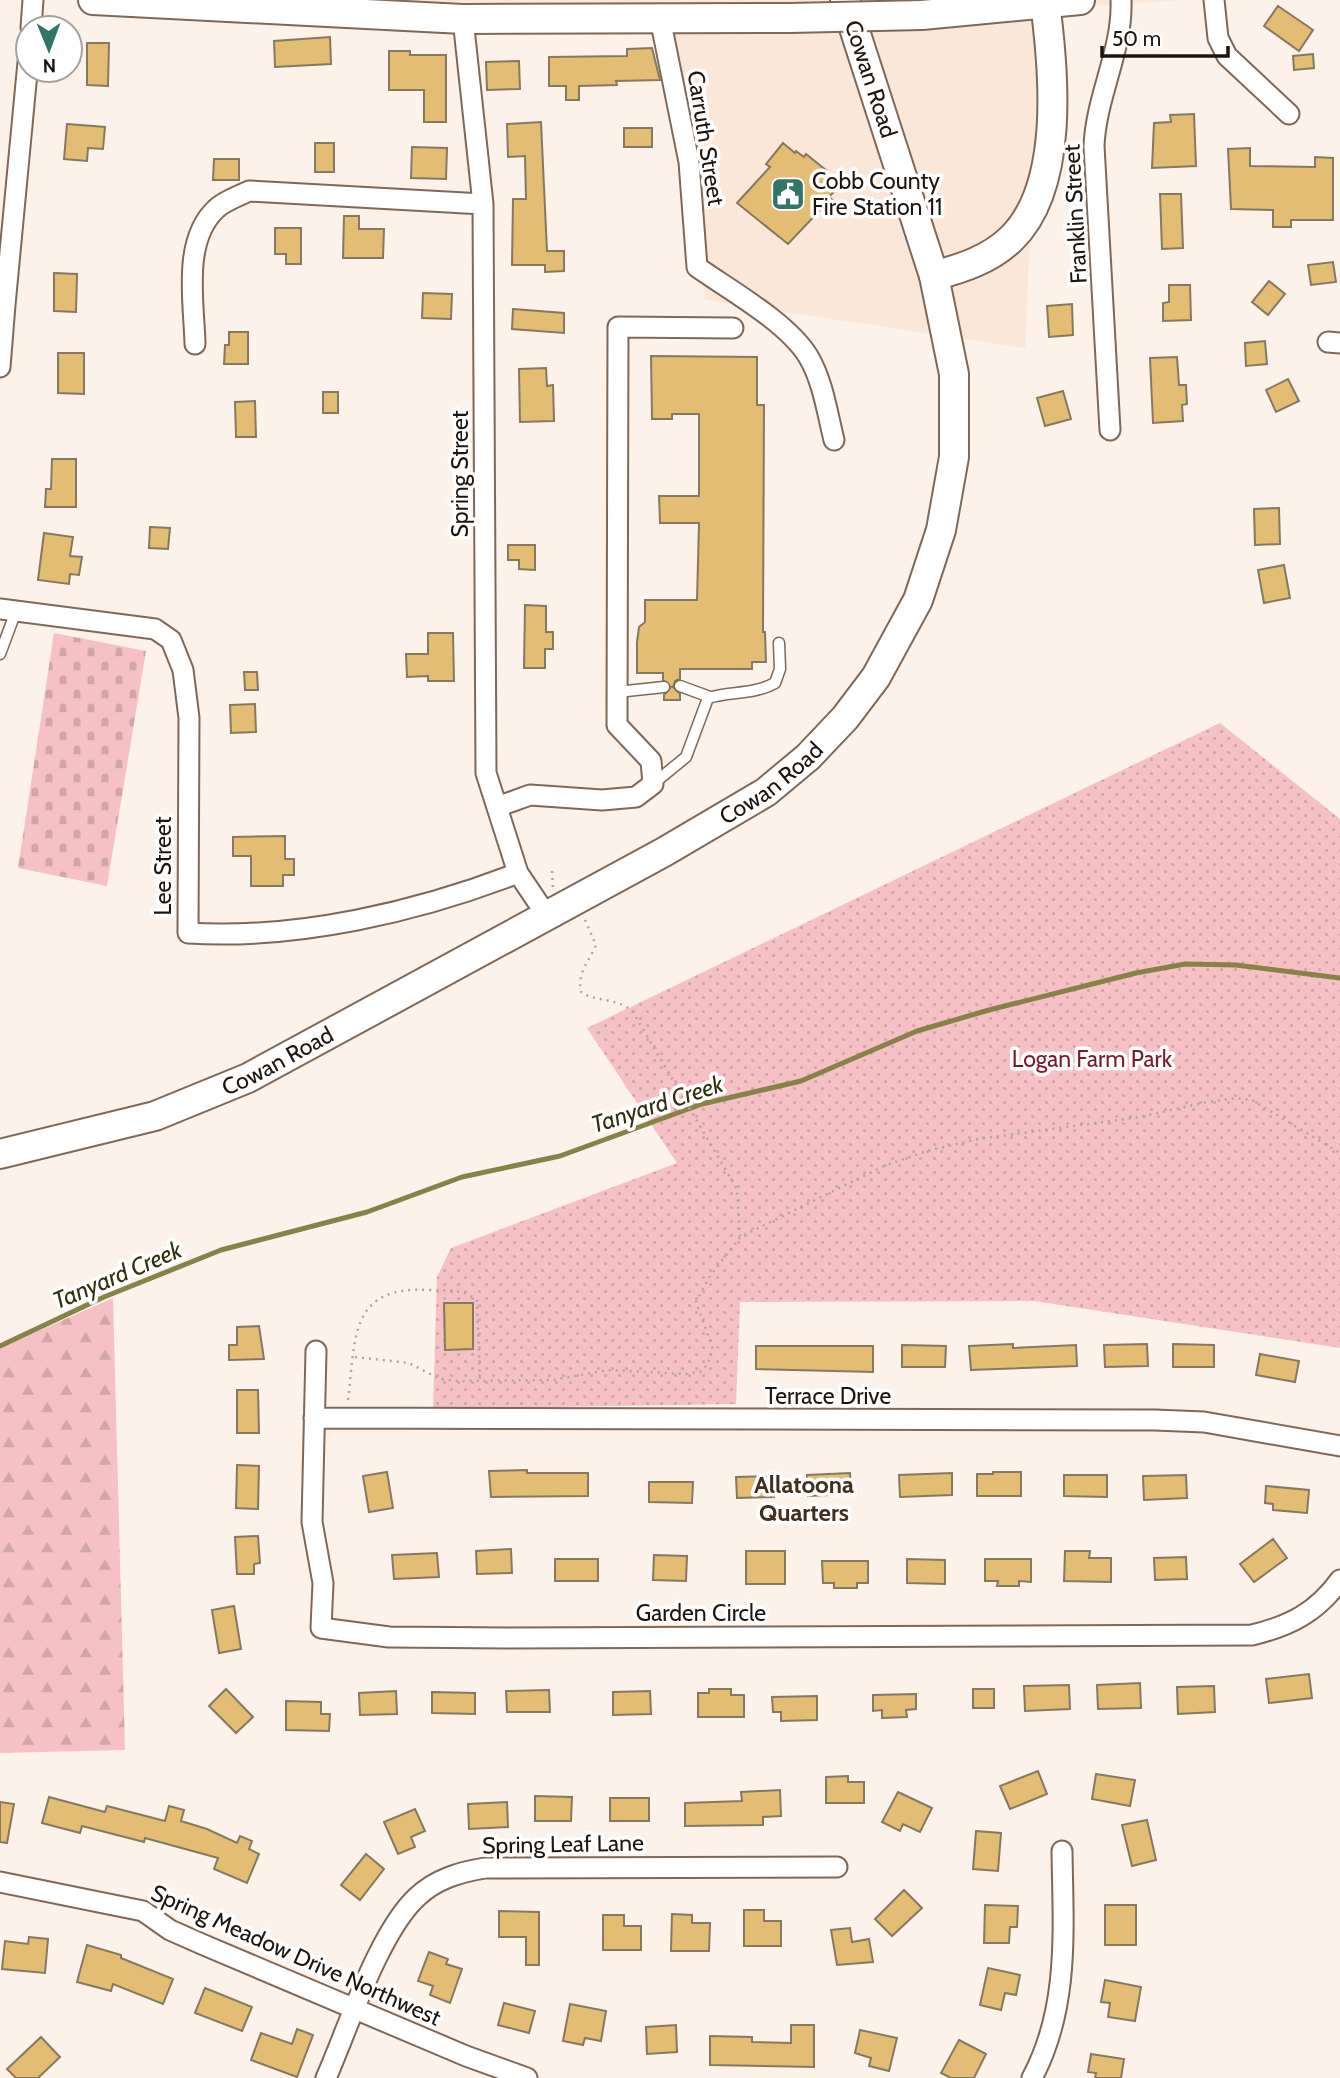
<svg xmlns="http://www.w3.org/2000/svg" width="1340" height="2078" viewBox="0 0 1340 2078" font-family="Cabin,sans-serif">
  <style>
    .built { fill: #fbe7d8 }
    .forest { fill: url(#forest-firs) }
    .cemetery { fill: url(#cemetery-stones) }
    .park { fill: url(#park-dots) }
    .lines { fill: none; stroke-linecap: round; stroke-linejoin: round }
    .stream { stroke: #878248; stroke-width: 5 }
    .building { fill: #e2bd73; stroke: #867960; stroke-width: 2 }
    .lane-casing { stroke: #7f6856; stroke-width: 13 }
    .street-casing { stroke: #7f6856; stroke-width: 23 }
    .secondary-casing { stroke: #7f6856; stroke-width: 32 }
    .path { stroke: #b0a69e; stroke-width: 2.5; stroke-dasharray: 2 5; stroke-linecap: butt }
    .lane { stroke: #fff; stroke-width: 10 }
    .street { stroke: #fff; stroke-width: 19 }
    .secondary { stroke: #fff; stroke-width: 28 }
    .secondary-bridge-casing { stroke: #7f6856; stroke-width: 32; stroke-linecap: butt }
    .secondary-bridge { stroke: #fff; stroke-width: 28 }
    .labels { text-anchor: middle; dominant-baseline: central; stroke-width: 7; stroke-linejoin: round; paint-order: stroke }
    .street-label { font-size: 23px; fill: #1d140d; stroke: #fff }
    .poi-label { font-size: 23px; fill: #1d140d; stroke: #fff; text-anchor: start }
    .park-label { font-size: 23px; fill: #7a182d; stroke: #fff }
    .water-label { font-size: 24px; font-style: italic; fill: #31300c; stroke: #fff }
    .neighbourhood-label { font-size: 24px; font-weight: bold; fill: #422f1e; stroke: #fff }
  </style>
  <defs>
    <pattern id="forest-firs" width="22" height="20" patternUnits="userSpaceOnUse" patternTransform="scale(1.75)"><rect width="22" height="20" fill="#f6c1c4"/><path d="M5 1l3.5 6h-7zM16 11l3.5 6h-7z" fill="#d2a5a7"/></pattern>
    <pattern id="cemetery-stones" width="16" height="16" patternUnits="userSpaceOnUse" patternTransform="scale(1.75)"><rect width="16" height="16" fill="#f6c1c4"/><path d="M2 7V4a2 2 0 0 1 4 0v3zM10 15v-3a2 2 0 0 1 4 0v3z" fill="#d2a5a7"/></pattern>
    <pattern id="park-dots" width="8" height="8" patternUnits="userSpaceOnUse" patternTransform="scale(1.75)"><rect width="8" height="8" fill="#f6c1c4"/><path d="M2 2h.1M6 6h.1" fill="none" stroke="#d2a5a7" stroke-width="1.8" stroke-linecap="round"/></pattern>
  </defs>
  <rect width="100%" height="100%" fill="#fcf2e9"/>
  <path class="built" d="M91,0H1184L1040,9L1025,348L705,300L659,7L434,12Z"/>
  <path class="forest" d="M113,1298L125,1750L0,1753V1348Z"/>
  <path class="cemetery" d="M54,633L146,651L107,886L18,868Z"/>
  <path class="park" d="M1220,723L1340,819V1348L1034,1301L740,1302L736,1404L433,1409L437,1277L451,1248L677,1163L587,1028Z"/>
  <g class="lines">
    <path class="stream" d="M0,1346L104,1297L221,1250L367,1212L462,1177L560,1156L702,1104L801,1081L917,1031L989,1010L1136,973L1185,964L1236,965L1340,978"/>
  </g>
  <path class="building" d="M1278,6L1313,30L1299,51L1264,26Z
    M330,37L331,64L275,67L274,41Z
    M87,43H109L108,86L87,85Z
    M652,48L660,80L616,81L617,85L579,86V100H566V86H549V57L627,56V49Z
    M389,51H410V55H446V122H424V90H389Z
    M1313,54L1314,68L1294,70L1293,56Z
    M519,61L520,89L487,90L486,62Z
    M1194,114L1196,166L1152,168L1154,123L1171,122L1170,115Z
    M541,122L547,251H564V271L545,272V265H512L513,199H526L525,156L508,157L507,124Z
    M67,124L105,127L103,149L88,148L87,161L64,159Z
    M624,128H652V147H624Z
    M315,143H334V172H315Z
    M783,143L795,153L796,151L804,157L806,154L827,171L823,176L837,188L829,197L835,202L826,214L821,209L788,244L737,203L770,167L766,164Z
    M412,147L447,148L446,179L411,178Z
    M1250,148V166L1315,167V157L1333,158V220H1291V227H1273V210L1231,209L1228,149Z
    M214,159H239V180H213Z
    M1160,194H1181L1183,248L1162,249Z
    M344,216H359V229H384L383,258H343Z
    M275,228H301V264H286V254H275Z
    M1333,262L1336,282L1311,285L1308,265Z
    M54,273L77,274L76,312L54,311Z
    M1269,281L1285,294L1268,315L1252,302Z
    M1169,285H1190L1191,320L1163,321V303L1169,302Z
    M423,293L452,294L451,319L422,318Z
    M1072,304L1073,335L1049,337L1047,306Z
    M513,309L564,313V333L512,329Z
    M229,332H248V364H224L225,345H229Z
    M1265,341L1267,364L1246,366L1245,343Z
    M58,353H84V394L58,393Z
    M651,356L757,357V405H764L763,632H765L766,662H752V669H680V679L675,681L673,687L680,694V700H664V695L671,687L663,680V673H637V642L639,627L645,622V600H697L699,523H660L659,496H699V414H672V419H652Z
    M1177,357L1179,385H1186L1187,404L1182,405L1183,421L1153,423L1150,358Z
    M546,368L547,386L553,385L554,421L520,422L519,369Z
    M1288,379L1299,401L1276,412L1266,390Z
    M1063,391L1071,419L1045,426L1037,398Z
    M323,392H338V413H323Z
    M255,401L256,437H236L235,402Z
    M52,459H76V507H45L46,489H51Z
    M1279,508L1280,544L1255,545L1254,509Z
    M150,527L170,528L168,549L149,548Z
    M44,533L73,537L70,556L82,557L79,575L70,574L69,584L38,580Z
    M508,545H535V570L519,569V560H508Z
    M1284,565L1290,598L1264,603L1258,570Z
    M525,605L546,606V632H553V649H545V668H524Z
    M428,633H453L454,681H428V676L407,677L406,654H428Z
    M244,672H257L258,690H245Z
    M255,704L256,732L231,733L230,705Z
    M285,836V859H294V875H283V886H251V856H233V837Z
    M444,1303H473V1349L445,1350Z
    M259,1326L264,1359L229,1360V1345H237V1327Z
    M1013,1344V1348L1076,1345L1077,1366L971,1370L969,1346Z
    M1147,1344L1148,1366L1105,1367L1104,1345Z
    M1173,1344L1214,1345V1367H1173Z
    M902,1345L946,1346L945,1367H902Z
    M756,1346H873V1372L756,1369Z
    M1260,1354L1299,1361L1295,1382L1256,1375Z
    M237,1390H258L259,1433H237Z
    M237,1465L259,1466L258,1509L236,1508Z
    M527,1470V1473H588V1496L491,1497L489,1471Z
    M387,1472L393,1508L369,1512L363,1476Z
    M993,1472H1021V1496H977V1474H993Z
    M850,1473L851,1494L808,1496L807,1475Z
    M952,1473V1495L900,1497L899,1475Z
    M1064,1475H1107V1497L1064,1496Z
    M1186,1475L1187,1498L1144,1500L1143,1476Z
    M773,1476L774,1497L737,1498L736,1477Z
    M649,1482H693L692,1503L649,1502Z
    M1266,1486L1309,1490L1307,1513L1273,1510V1504L1265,1503Z
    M258,1536L260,1563L254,1564V1574H237L235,1537Z
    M1273,1539L1287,1558L1254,1582L1240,1564Z
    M511,1549L512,1573L477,1574L476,1551Z
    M746,1551H785V1584H746Z
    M1065,1551H1090L1089,1558H1111V1582L1064,1581Z
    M437,1553L439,1577L394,1579L392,1555Z
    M654,1555L687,1556L686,1581L653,1580Z
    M1186,1557L1187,1579L1155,1580L1154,1558Z
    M555,1559H598V1581H555Z
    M907,1559L945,1560V1584L907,1583Z
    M985,1559H1031V1582L1019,1581V1586H997L998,1581H985Z
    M822,1561H868V1583H857V1588H834V1583H823Z
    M234,1606L241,1649L219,1653L212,1610Z
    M1309,1674L1312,1698L1269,1703L1266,1679Z
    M1140,1683L1141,1708L1098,1709L1097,1685Z
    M1069,1685L1070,1709L1025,1711L1024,1686Z
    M1214,1686L1215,1712L1178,1714L1177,1687Z
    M226,1689L253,1717L236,1733L209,1706Z
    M709,1689H731V1695H744V1717H698V1693H709Z
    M973,1689H994V1708H973Z
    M549,1690L550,1712H507L506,1691Z
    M396,1691L397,1714L360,1715L359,1693Z
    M650,1691L651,1714L613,1715V1692Z
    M432,1692L475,1693V1714L432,1713Z
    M916,1694V1709L906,1710L907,1717L882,1718V1710L873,1711V1695Z
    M817,1696V1720L781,1721V1712H773L772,1697Z
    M286,1701L321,1702V1714H330L329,1731L286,1730Z
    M1038,1771L1047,1794L1010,1809L1000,1786Z
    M1096,1774L1135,1780L1130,1806L1092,1799Z
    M848,1776V1782H864V1803H826V1777Z
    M780,1790L781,1816L763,1817V1825L685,1826V1803L742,1801L741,1792Z
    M898,1792L932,1808L920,1832L903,1824L900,1831L882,1822Z
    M535,1796L572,1797L571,1821H535Z
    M49,1797L105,1812L107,1806L165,1821L169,1806L184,1810L181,1821L207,1829L237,1843L240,1836L252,1841L249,1849L259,1854L247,1883L214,1869L218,1858L145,1838L144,1842L82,1826L80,1833L42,1823Z
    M610,1798H649V1821H610Z
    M0,1802L14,1804L7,1843L0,1842Z
    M507,1802L508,1827L469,1829L468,1804Z
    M415,1809L425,1831L411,1837L415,1847L398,1854L384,1822Z
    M1147,1820L1156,1860L1132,1866L1122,1825Z
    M976,1831L1001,1833L998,1871L973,1869Z
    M366,1854L384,1869L360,1900L341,1885Z
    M904,1890L922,1908L892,1936L875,1919Z
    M985,1905L1018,1906L1017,1927H1010L1009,1943H984Z
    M1105,1905H1136V1945H1105Z
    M744,1910H764V1921H781V1946H744Z
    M499,1911L539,1912V1965H526V1937H499Z
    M672,1914L692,1915V1923H710L709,1951H671Z
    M603,1915H624V1926H641V1950H603Z
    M850,1928L852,1942L869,1939L873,1962L837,1965L831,1930Z
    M29,1937L48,1939L45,1973L2,1969L5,1941L28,1944Z
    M87,1945L121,1955V1958L173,1979L163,2004L113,1984L111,1991L77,1982Z
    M429,1952L448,1959L446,1964L462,1969L450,2003L430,1995L433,1986L418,1981Z
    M988,1968L1020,1975L1016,1995L1005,1993L1001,2010L980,2005Z
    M1105,1980L1141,1987L1135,2021L1108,2017L1110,2003L1101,2002Z
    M205,1988L252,2007L242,2031L195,2013Z
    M504,2003L535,2011L529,2033L498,2025Z
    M570,2004L606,2011L601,2041L585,2038L583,2045L563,2041Z
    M676,2025L677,2052L647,2054L646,2027Z
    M791,2025H814V2067L710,2065V2036L752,2037V2042L791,2043Z
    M297,2029L313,2035L297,2077L251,2060L261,2033L292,2044Z
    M860,2030L897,2038L889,2071L869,2066L871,2058L855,2053Z
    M41,2037L60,2057L38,2078H16L7,2069Z
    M959,2040L986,2054L974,2078H951L941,2073Z
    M1091,2054L1124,2059L1121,2078H1095L1096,2073L1088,2072Z"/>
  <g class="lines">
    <g class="lane-casing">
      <path id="lane" d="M0,654L16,611
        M680,686L710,697
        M617,692L664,687
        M653,784L686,757L708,698C731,691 753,695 775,683L780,669L779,643"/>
    </g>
    <g class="street-casing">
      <path id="street" d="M1214,0L1218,38L1227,56L1289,114
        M660,18L689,162L697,267C731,291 787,322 808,356C823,381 827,412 834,440
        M463,19L483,204L486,773L518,873L547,916
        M31,28L33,0
        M0,305H5L28,62
        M1328,342L1340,343
        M195,344C194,302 182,241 216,209C224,201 239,196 249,191L483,204
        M0,367L5,305
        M1110,430L1094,146C1096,96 1123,50 1121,0
        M0,609L155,629L171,640L183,670L189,718L188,933C297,940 417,912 518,873
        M497,807L530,795L602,800L636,797L653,784L651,761L617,725L618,327L733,328
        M316,1351L312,1522L323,1583L321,1628L389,1637L508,1638L1252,1635C1290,1626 1317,1612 1340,1580
        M314,1418L1155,1420L1204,1422L1340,1446
        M0,1882L143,1911L170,1930L204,1945L466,2056L527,2078
        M326,2078C348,2028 379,1932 417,1897C436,1879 460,1872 485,1868L837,1867
        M1032,2078C1070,2007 1063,1928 1062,1851"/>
    </g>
    <g class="secondary-casing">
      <g id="secondary">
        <path d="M93,0L463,19L790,18"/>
        <path d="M922,15L1080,0"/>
        <path d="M934,276C962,268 989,260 1011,239C1065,187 1054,71 1045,3"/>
        <path id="s1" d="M0,1154L155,1116L248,1078L664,852L766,792L808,757L845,718L876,677L918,600L941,530L954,457V374L934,276L845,0"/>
      </g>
    </g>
    <path class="path" d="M552,871L553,888
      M585,920L596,945C589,962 577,972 581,992C597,1003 621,997 634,1014L737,1189L740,1237L884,1166L927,1151L978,1139L1140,1117L1207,1102L1237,1098L1252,1100L1340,1153
      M355,1357L409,1363L440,1379L457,1381L553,1380L608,1370L685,1374L700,1372L707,1365L713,1349L696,1302L710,1276L740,1237
      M348,1400C356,1336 349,1285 431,1290C448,1291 464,1288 477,1301L480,1381"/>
    <use href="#lane" class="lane"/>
    <use href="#street" class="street"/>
    <use href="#secondary" class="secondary"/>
    <g class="secondary-bridge-casing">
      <path id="secondary-bridge" d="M790,18L922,15"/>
    </g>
    <use href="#secondary-bridge" class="secondary-bridge"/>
  </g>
  <defs>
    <g id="civic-square" transform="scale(1.75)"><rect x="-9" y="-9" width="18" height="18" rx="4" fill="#327465" stroke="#fff"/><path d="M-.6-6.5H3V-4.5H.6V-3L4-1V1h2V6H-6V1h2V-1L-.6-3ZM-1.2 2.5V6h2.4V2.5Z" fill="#fff"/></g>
  </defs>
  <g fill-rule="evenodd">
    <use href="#civic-square" x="788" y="194"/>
  </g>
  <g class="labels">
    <g class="street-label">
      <text transform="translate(871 79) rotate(72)">Cowan Road</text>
      <text transform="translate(706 138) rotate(81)">Carruth Street</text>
      <text transform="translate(1075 214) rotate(-93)">Franklin Street</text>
      <text transform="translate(460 474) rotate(-90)">Spring Street</text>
      <text stroke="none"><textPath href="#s1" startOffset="861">Cowan Road</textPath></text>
      <text transform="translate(163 866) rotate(-90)">Lee Street</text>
      <text stroke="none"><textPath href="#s1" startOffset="294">Cowan Road</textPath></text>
      <text x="828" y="1396">Terrace Drive</text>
      <text x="701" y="1613">Garden Circle</text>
      <text transform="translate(563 1844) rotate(-1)">Spring Leaf Lane</text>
      <text transform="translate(296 1955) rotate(24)">Spring Meadow Drive Northwest</text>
    </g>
    <g class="poi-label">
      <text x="812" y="181">Cobb County<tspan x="812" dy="26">Fire Station 11</tspan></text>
    </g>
    <g class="park-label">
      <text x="1092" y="1059">Logan Farm Park</text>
    </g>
    <g class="water-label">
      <text transform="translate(657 1104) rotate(-18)">Tanyard Creek</text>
      <text transform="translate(117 1275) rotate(-23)">Tanyard Creek</text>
    </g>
    <g class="neighbourhood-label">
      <text x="804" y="1484">Allatoona<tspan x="804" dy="28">Quarters</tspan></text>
    </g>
  </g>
  <g transform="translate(49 49) rotate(179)"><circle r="33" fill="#ffffff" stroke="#a5a19e" stroke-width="2"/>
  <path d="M0-5L12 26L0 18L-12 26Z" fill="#327465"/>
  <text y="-10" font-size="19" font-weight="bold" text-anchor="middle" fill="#1d140d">N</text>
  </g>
  <path d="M1102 46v10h126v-10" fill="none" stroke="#1d140d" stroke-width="3.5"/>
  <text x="1112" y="46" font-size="21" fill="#1d140d" stroke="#ffffff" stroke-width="5" paint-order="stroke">50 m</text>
</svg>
